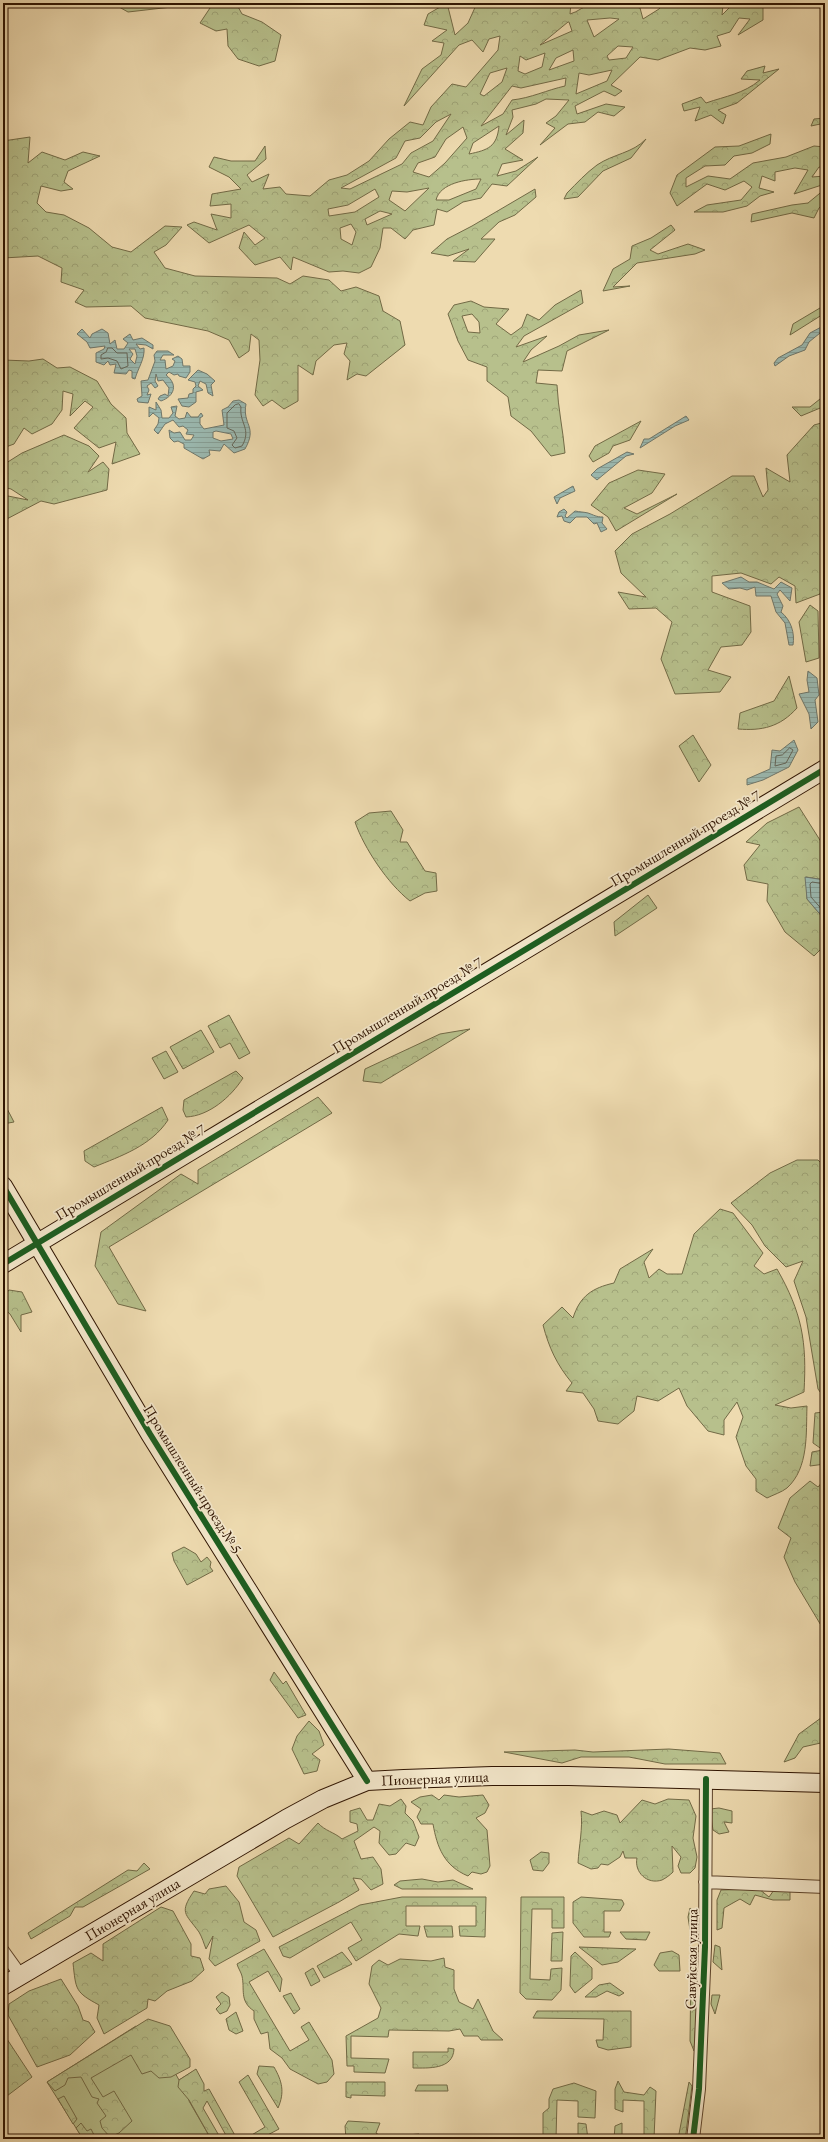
<svg xmlns="http://www.w3.org/2000/svg" width="828" height="2142" viewBox="0 0 828 2142" font-family="'EB Garamond',serif">
  <style>
    .grass { fill: #b7c08c; stroke: #726a46 }
    .forest { fill: url(#forest-crowns); stroke: #726a46; fill-rule: evenodd }
    .water { fill: url(#water-rules); stroke: #6f776b; fill-rule: evenodd }
    .lines { fill: none; stroke-linecap: round; stroke-linejoin: round }
    .shore { stroke: #646659; stroke-width: 1 }
    .street-casing { stroke: #5e452c; stroke-width: 14 }
    .secondary-casing { stroke: #2e1300; stroke-width: 20 }
    .street { stroke: #f4e8cc; stroke-width: 12 }
    .secondary { stroke: #f4e8cc; stroke-width: 18 }
    .cycleway-casing { stroke: #f4e8cc; stroke-width: 8 }
    .cycleway { stroke: #1b5e20; stroke-width: 6 }
    .labels { text-anchor: middle; dominant-baseline: central; stroke-width: 3.5; stroke-linejoin: round; paint-order: stroke }
    .street-label { font-size: 15px; fill: #2e1300; stroke: #f4e8cc }
  </style>
  <defs>
    <pattern id="forest-crowns" width="20" height="18" patternUnits="userSpaceOnUse"><rect width="20" height="18" fill="#b7c08c"/><path d="M2 6a3 3 0 1 1 6 0M12 15a3 3 0 1 1 6 0" fill="none" stroke="#9ea477"/></pattern>
    <pattern id="water-rules" width="6" height="5" patternUnits="userSpaceOnUse"><rect width="6" height="5" fill="#9bbab2"/><path d="M0 2.5h6" fill="none" stroke="#869f97"/></pattern>
  </defs>
  <rect width="100%" height="100%" fill="#eedbb0"/>
  <filter id="stains"><feTurbulence type="fractalNoise" baseFrequency=".005" numOctaves="4"/><feColorMatrix values="0 0 0 0 .2 0 0 0 0 .09 0 0 0 0 .02 0 0 0 .5 -.17"/></filter>
  <radialGradient id="worn" r=".72"><stop offset=".6" stop-color="#630" stop-opacity="0"/><stop offset="1" stop-color="#630" stop-opacity=".3"/></radialGradient>
  <path class="grass" d="M136,2026L169,2062L179,2080L192,2072L189,2101L211,2139H83L47,2082Z"/>
  <path class="forest" d="M112,3H236L242,14L262,22L281,35L275,61L259,66L238,59L228,46L227,29L216,31L200,23L212,5H189L128,12Z
    M447,3L455,35L468,23L477,3H571L570,14C578,12 585,5 593,3C610,0 626,4 640,8L643,19L659,9L664,3H720L723,5L722,15L734,3H763V20L738,35L750,19L739,18L730,32L717,36L721,46L705,50L690,48L658,60L640,57L611,85L622,91L615,96L604,91L575,106L577,114L606,104L625,107L614,116L598,112L585,122L568,124L540,145L555,128L546,123L556,116L569,100L546,99L536,104L512,110L513,117L506,135L524,120L523,133L505,149L523,160L502,164L497,176L516,171L538,157L507,186L492,184L481,198L463,202L447,212L437,209L434,225L413,230L405,239L391,228H383L380,248L371,267L359,273L343,271L329,272L293,257L291,270L280,257L255,265L239,248L244,232L255,245L265,238L249,225L209,243L187,225L194,222L217,230L211,214L231,218V204L210,206L212,194L241,189L229,177L209,167L214,157L231,161H255L265,146L266,159L247,175L252,182L269,174L263,189L280,187L286,194L310,196L329,180L347,175L369,161L389,139L410,122L423,125L431,107L452,84L466,87L498,50L500,36L489,39L483,52L472,40L459,45L404,106L422,69L441,55L444,43L432,41L447,30L424,25L428,14ZM610,18L619,19L594,37L587,20ZM569,22L572,31L540,45L568,22ZM618,46L633,47L626,58L609,60L607,56ZM573,50L574,61L549,70L556,58ZM545,53L542,67L525,74L518,71L520,56L526,60ZM507,68L502,82L484,96L480,94L490,73ZM612,70L607,81L576,94L579,73L589,75ZM566,78L565,86C547,90 531,98 512,100L503,114L481,126L512,86L521,88ZM451,114L433,141L411,153L402,164L350,189L341,188L396,158L405,141L420,138L436,122ZM499,126C497,147 488,150 469,154L473,143ZM463,127L467,138L445,163L429,177L413,172L418,163L435,157L446,139ZM481,179L476,189L449,200H436C440,183 467,179 481,179ZM429,188L405,211L389,200L392,191L407,192ZM375,189L379,197L355,212L329,216L328,209L348,205ZM380,211L392,214L367,225L365,219ZM351,224L356,232L352,245L341,239L340,228Z
    M765,66L763,73L779,69L737,103L718,110L726,115L723,124L711,115L695,121L700,107L684,111L682,104L701,97L706,103C726,96 743,94 760,80L741,79L747,71Z
    M825,118V123L811,126L814,119Z
    M771,134L770,144L752,153L734,156L725,165L705,166L686,178V187L708,176L730,179L753,163L786,157L814,146L825,147V168L819,167L812,177L825,176V184L794,194L808,170L795,168L775,172V181L762,176L759,188L774,192L760,196L747,206L723,212H694L707,205L741,200L752,187L744,181L725,190L707,184L677,206L670,193L677,175L715,147L739,146Z
    M30,137L28,163L42,152L65,160L83,152L100,156L68,171L64,182L73,189L61,191L41,186L37,203L46,212L64,215L89,228L112,247L131,252L165,226L182,227L166,245L154,252L165,268L195,276L277,278L290,284L303,276L329,280L341,291L356,287L379,296L383,311L400,321L405,345L366,376L357,374L347,380L350,361L344,354L347,343L334,345L316,361L313,375L298,365V401L284,409L272,400L263,406L255,395L260,360L259,340L251,334L249,351L239,358L229,340L208,331L145,318L131,306L86,307L75,302L84,290L61,282L62,268L38,256L3,258V141Z
    M646,139L631,158L603,171L578,197L564,199L567,193C577,183 586,173 597,165C613,154 633,153 646,139Z
    M535,189L536,197L515,215L499,222L481,239H495L475,262L453,261L469,249L448,256L431,253L447,239L472,226Z
    M825,189V203L819,208L814,218L792,213L751,222L752,214L792,205L808,203Z
    M671,225L675,230L650,250L658,254L688,244L705,250L695,254L637,263L613,287L630,286L603,291L613,269L630,259L632,246L651,238Z
    M581,290L583,303L524,336L516,347L547,336L531,350L523,362L559,346L579,335L609,330L567,351L562,371L538,370L536,383L557,385C558,408 563,430 565,453L551,456L531,431L511,416L508,397L487,381V367L468,360L458,341L448,314L454,305L471,301L484,307L509,309L496,324L511,335L522,327L527,314L539,320L555,305ZM472,314L479,322L480,333L468,332L462,316Z
    M825,305V313L790,335L793,324Z
    M43,359L57,368L70,367L97,381L111,404L126,418L127,433L140,454L112,464L116,442L99,448L74,428L93,407L85,401L70,416L73,394L63,391L62,410L52,424L32,434L24,428L14,444L3,448V360L29,361Z
    M825,395V406L801,416L792,407H810Z
    M641,421L630,440L613,446L609,453L593,462L589,456L595,446Z
    M825,422V579L820,594L796,603L795,586L779,577L771,584L741,573L712,576V592L750,606L751,632L742,645L721,647L708,670L731,677L720,692L675,694L661,659L672,622L656,608L629,609L618,592L646,597L621,573L615,551L632,534L670,514L732,476H754L763,497L768,490L766,468L790,482L787,455L814,425Z
    M64,435L89,446L99,456L88,472L103,462L109,469L107,490L54,504L41,501L3,521V495L28,500L11,489L3,487V465L22,453Z
    M638,470L665,474L652,493L624,508L637,514L677,494L616,531L608,517L591,505L609,483Z
    M810,605L818,611L819,658L806,662L799,622Z
    M789,676L797,708C780,727 762,731 738,729L740,713L774,701Z
    M693,735L711,765L699,782L679,746Z
    M799,807L825,848V880L806,877L807,899L825,920V945L814,956L785,932L767,901L768,884L747,880L744,865L760,845L746,842L767,823Z
    M391,811L403,830L400,842H407L425,871L436,873L437,891L425,893L410,901C388,884 364,848 355,822L369,813Z
    M648,895L657,908L615,936L614,922Z
    M229,1015L250,1053L239,1059L230,1043L220,1048L208,1026Z
    M470,1029L381,1083L363,1081L365,1069L440,1034Z
    M201,1030L214,1052L183,1069L170,1047Z
    M166,1051L178,1072L164,1079L152,1058Z
    M236,1071L243,1078C231,1097 209,1116 186,1117L183,1110L184,1100Z
    M318,1097L332,1113L109,1247L146,1311L118,1304L95,1266L101,1232L181,1174L198,1184V1170Z
    M3,1101L14,1122L3,1124Z
    M162,1107L168,1120C151,1146 121,1156 94,1167L85,1161L84,1151Z
    M797,1160H818L825,1167V1394L823,1396L818,1389L806,1317L794,1281L803,1261L786,1267L765,1246L752,1225L731,1203L770,1173Z
    M720,1209L733,1213L763,1253L754,1266L764,1274L777,1269C802,1313 807,1341 804,1392L775,1405L791,1408L807,1406C806,1433 809,1468 787,1488C782,1492 773,1495 767,1498L756,1491V1479L746,1466L736,1437L743,1417L737,1402L724,1420V1435L708,1431L687,1406L679,1388L658,1401L637,1396L634,1411L618,1424L598,1421L594,1409L583,1393L566,1391L572,1383C557,1365 549,1348 543,1325L562,1307L573,1318C580,1296 592,1288 614,1283L620,1269L653,1249L644,1262L649,1278L659,1269L667,1274H682L694,1234Z
    M9,1290L22,1292L32,1312L21,1315V1332L10,1314L3,1308V1297Z
    M824,1412L825,1464L810,1466L812,1452L823,1450L813,1443L815,1413Z
    M825,1479V1632L795,1582L784,1557L791,1538L778,1528L790,1498L810,1481L818,1487Z
    M184,1547L196,1554L201,1562L207,1557L211,1562L210,1567L213,1571L187,1585L174,1561L172,1553Z
    M274,1672L283,1684L286,1681L306,1715L298,1718L270,1680Z
    M825,1715V1742L803,1747L795,1758L784,1762L799,1734Z
    M309,1721L319,1731L324,1745L312,1754L320,1760L317,1771L304,1774L292,1749L297,1736Z
    M669,1749L720,1753L726,1764H665L629,1757H581L562,1763L504,1752L575,1750L593,1752Z
    M432,1795L439,1800L444,1795L459,1797L483,1795L489,1805L485,1813L476,1818L487,1830L490,1866L487,1872L481,1874L472,1872L468,1876C444,1866 437,1847 433,1824H421L417,1817L421,1809L411,1802L420,1797Z
    M401,1799L406,1806L405,1813L413,1821L419,1837L415,1846L406,1843L396,1854L389,1855L379,1843L380,1831L374,1827L354,1841L361,1859L373,1857L381,1869L383,1884L371,1890L361,1879L353,1878L359,1890L339,1902L273,1937L237,1876L239,1867L289,1838L299,1844L318,1823C325,1831 334,1832 342,1839L358,1831L357,1824L350,1822V1811L360,1808L367,1820H373L379,1804L390,1806Z
    M668,1799L689,1800L696,1816L693,1838L697,1857L695,1868L690,1873H681L678,1866L681,1857L672,1846L673,1872C670,1875 666,1878 662,1880C647,1885 634,1872 637,1858H625L623,1851L620,1857L608,1865L601,1864L598,1868L591,1869L578,1863C579,1845 583,1829 581,1811L592,1815L604,1811L617,1815L620,1823L642,1800L655,1804Z
    M719,1808L732,1811V1823L724,1822L729,1832L719,1834L713,1830L710,1809Z
    M541,1852L549,1853V1863L543,1871L533,1870L530,1860Z
    M144,1863L150,1869L83,1907H75L70,1916L31,1939L28,1933L128,1870L137,1871Z
    M422,1879L438,1882L453,1880L473,1889H402L394,1885L400,1881Z
    M226,1886L239,1902L244,1922L256,1930L260,1941L215,1966L209,1959L213,1936L206,1949C204,1944 202,1937 199,1932C185,1913 179,1913 194,1891L205,1894L209,1889Z
    M759,1889L769,1897L774,1890L790,1891V1900H773L755,1895L750,1905L740,1899L724,1908L722,1928L717,1930V1900L721,1890Z
    M402,1897H486L485,1937L460,1936L459,1926H476V1906H406V1926H420L418,1936L399,1934L356,1961L348,1948L362,1940L351,1922L290,1958L283,1956L279,1947L360,1905Z
    M521,1897H564V1928H552V1909H532L530,1979L550,1980L551,1969L562,1968L561,1990L552,2000L526,1999L520,1993Z
    M581,1897L622,1900L624,1904L620,1911H604V1932H611L609,1937H584L573,1923V1902Z
    M161,1907L173,1911L191,1944V1956L200,1958L204,1970L192,1981L167,1991L155,2001L148,1999L147,2008L104,2034L97,2018L99,2005C75,1992 76,1990 73,1963L91,1953L103,1961V1944Z
    M690,1908L697,1914L695,1923L690,1930L688,1917Z
    M424,1926H452L453,1937H427Z
    M563,1932L562,1961H551L552,1933Z
    M620,1932H650L646,1940L626,1939Z
    M715,1945L720,1947L722,1970L713,1962Z
    M579,1947L636,1949L618,1962L602,1965Z
    M264,1949L282,1979L280,1992L268,1971L249,1982L290,2051L309,2040L301,2027L309,2022L332,2060L334,2074L327,2082L318,2084L290,2069L282,2058L270,2049L268,2032L261,2034L254,2019V2011C239,2001 245,1989 242,1976C241,1972 238,1968 237,1964Z
    M672,1951L679,1955L680,1971H659L654,1965L660,1953Z
    M342,1952L352,1964L324,1978L317,1966Z
    M575,1952L592,1968V1979L575,1993L570,1986L571,1956Z
    M698,1956L699,1973L694,2051L690,2041L691,1965Z
    M444,1958L445,1967L454,1970V1989L459,2002L473,2009L478,1999L493,2031L503,2040H481L478,2036H464L460,2029L449,2031L389,2030L388,2037L351,2036V2058L389,2059L385,2073L354,2072V2066H347L346,2036L378,2018L381,2008L369,1984L372,1966L379,1960L388,1965L400,1959L431,1961Z
    M313,1968L320,1981L311,1986L305,1973Z
    M61,1979L78,2006L83,2020L89,2022L95,2032L70,2055L37,2067L8,2015L9,2004L29,1991Z
    M610,1983L624,1993L619,1996L607,1991L596,1997H585L599,1985Z
    M222,1992L229,1997L230,2005L227,2011L220,2014L216,2009L221,2004L216,1997Z
    M291,1993L300,2009L294,2014L283,1996Z
    M712,1995H720L715,2014L711,2004Z
    M537,2011H631V2047L608,2050L598,2047L596,2040H603L604,2019L533,2018Z
    M236,2012L243,2031L236,2034L229,2030L226,2019Z
    M148,2019L170,2026L190,2059V2067L171,2077L159,2078L151,2071L142,2074L131,2055L91,2078L103,2097L114,2091L132,2121L119,2133L110,2137L102,2128L100,2121L106,2116L97,2103L99,2099L92,2097L81,2077L68,2078L65,2085L55,2091L47,2082Z
    M3,2033L32,2077L3,2099Z
    M448,2048L454,2049C453,2070 428,2068 413,2068V2052H448Z
    M259,2066L274,2067C282,2081 285,2092 278,2108L257,2074Z
    M196,2069L204,2084V2091L209,2089L237,2139H228L207,2101L203,2108L221,2139H211L189,2100L178,2087L179,2080Z
    M248,2075L279,2129L260,2139H245L265,2127L239,2082Z
    M618,2081L624,2092L644,2095L650,2087L656,2091L654,2139H644V2101L623,2100V2112L615,2109V2089Z
    M346,2082H385V2096L351,2095V2098L346,2097Z
    M689,2082L692,2086L686,2133L684,2139H678Z
    M574,2083L596,2091L595,2118L578,2117V2101L557,2100L556,2139H543V2113L549,2108V2099L553,2089Z
    M418,2085H447L448,2091H415Z
    M64,2096L77,2119L73,2124L58,2099Z
    M348,2121L380,2123L376,2133L382,2137L419,2134L423,2139H346L345,2126Z
    M81,2123L87,2131L91,2129L96,2139H83L76,2128Z
    M578,2123L586,2124L588,2139H578Z
    M622,2123V2139H614L615,2126Z"/>
  <path class="water" d="M825,325V329L809,342L805,350L789,356L775,366L774,363L778,358L802,345L810,333Z
    M82,329L90,338L92,334L102,329L108,333L110,344L115,340L117,349H124L128,343L123,339L130,334L133,340L142,338L153,345V349L146,345L136,344L140,349L144,348C145,359 138,368 135,379L132,378V371L129,370L126,374L114,373L116,364L110,365L108,361L104,365L96,362V353L104,349L105,346L90,348L87,342L77,334ZM129,349H135L137,356L135,364L130,359L133,354Z
    M157,351H168L174,355H163L160,360H165L166,369L173,366L175,361L172,359L178,356L182,359L183,366H190V372L186,378L179,376L178,374L174,375L169,372L166,375C178,384 175,396 161,401L158,399L160,396L165,394L168,396L169,388L163,380L158,381L156,374L155,381L158,386L155,388L151,383L147,386L149,390L147,395L151,394L148,403L138,402L137,399L142,396L141,381L148,380L155,361L154,355Z
    M198,370L207,374L215,381L211,385L213,396L208,393L206,384L200,381L198,386L203,390L196,392V402L189,407L182,406L178,399L188,398L189,394L193,393V389L196,386L195,382L188,380Z
    M239,400L246,404C242,425 258,426 245,449L234,453L224,444L220,451L209,450L210,455L203,459L184,448V444L178,441L174,442L170,438L169,430L174,433L180,432L185,440H191L194,435L186,434L188,430L183,426L179,427L173,420L165,424L158,434L154,430L158,424L159,418L153,413L149,417V407L156,410V402L161,410L162,418H169L173,413L171,407L177,406L175,416L179,419L185,418L187,412L191,417H198L201,413L203,416L200,418V424L204,429L224,425L222,410L228,407L233,401ZM216,431L231,434L233,439L221,441L213,438V432Z
    M686,416L689,420L675,426L640,448L644,439H649Z
    M627,452L634,454L626,456L597,480L591,475L597,469Z
    M573,486L575,491L560,498L557,504L554,497Z
    M564,509L567,512L565,516L567,518L575,511C580,512 584,512 588,513C594,515 596,517 603,517L602,523L607,529L601,532L597,523L594,524L587,517H576L570,523L564,521L562,516L557,517L559,512Z
    M741,577L749,582H757L774,589L781,582L792,588L790,601L780,590L777,594L783,606L781,612C791,620 795,633 793,645H789L785,623L776,612L771,596H756L755,587L747,590L740,588L729,589L722,583Z
    M808,671L817,678L819,695L815,700L818,722L811,729L809,714L799,694L809,692L807,680Z
    M794,740L798,750L789,767L763,780L747,785V779L770,769L772,750L780,751Z
    M805,877L825,880V920L807,899Z"/>
  <g class="lines">
    <path class="shore" d="M108,348H112L117,353H127L128,366L121,369L117,361L108,358L101,359V355L106,352Z
      M239,404L241,407C239,423 252,429 242,446L235,448L232,445L237,438L234,431L227,428V413L235,405Z
      M790,748L793,750L786,763L775,766L776,756L782,755Z
      M825,884L812,882L810,884L811,897L825,913"/>
    <g class="street-casing">
      <path id="street" d="M705,1882L825,1887
        M3,1951L21,1976
        M693,2139L699,2089L705,1947L706,1779"/>
    </g>
    <g class="secondary-casing">
      <path id="secondary" d="M3,1186L150,1434L367,1781
        M3,1264L825,769
        M3,1986L286,1819L323,1799L367,1781L404,1779L492,1776H569L825,1783"/>
    </g>
    <use href="#street" class="street"/>
    <use href="#secondary" class="secondary"/>
    <g class="cycleway-casing">
      <path id="cycleway" d="M3,1186L150,1434L367,1781
        M3,1264L825,769
        M693,2139L699,2089L705,1947L706,1779"/>
    </g>
    <use href="#cycleway" class="cycleway"/>
  </g>
  <g class="labels">
    <g class="street-label">
      <text transform="translate(685 838) rotate(-31)">Промышленный проезд № 7</text>
      <text transform="translate(407 1005) rotate(-31)">Промышленный проезд № 7</text>
      <text transform="translate(130 1172) rotate(-31)">Промышленный проезд № 7</text>
      <text transform="translate(193 1479) rotate(58)">Промышленный проезд № 5</text>
      <text transform="translate(435 1778) rotate(-2)">Пионерная улица</text>
      <text transform="translate(132 1909) rotate(-31)">Пионерная улица</text>
      <text transform="translate(691 1959) rotate(-89)">Савуйская улица</text>
    </g>
  </g>
  <rect width="828" height="2142" fill="none" stroke="#eedbb0" stroke-width="16"/>
  <rect x="4" y="4" width="820" height="2134" fill="none" stroke="#2e1300" stroke-width="2"/>
  <rect x="8" y="8" width="812" height="2126" fill="none" stroke="#2e1300"/>
  <rect width="100%" height="100%" filter="url(#stains)"/>
  <rect width="100%" height="100%" fill="url(#worn)"/>
</svg>
